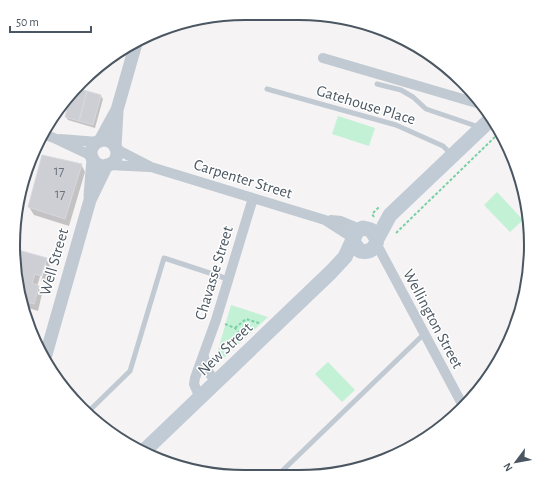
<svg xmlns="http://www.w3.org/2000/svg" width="544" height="490" viewBox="0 0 544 490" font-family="'Alegreya Sans',sans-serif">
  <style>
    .green { fill: #c3f1d5 }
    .shadow { fill: #0003; fill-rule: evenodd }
    .building { fill: #cdcfd5; stroke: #d7d9de }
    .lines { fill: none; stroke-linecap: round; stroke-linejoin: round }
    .path { stroke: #7ad0a6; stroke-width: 2; stroke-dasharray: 3 2; stroke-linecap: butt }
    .service { stroke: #c1cad2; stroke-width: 5 }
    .minor { stroke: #c1cad2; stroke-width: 10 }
    .tertiary { stroke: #c1cad2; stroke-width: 13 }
    .secondary { stroke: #c1cbd6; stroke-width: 15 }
    .labels { text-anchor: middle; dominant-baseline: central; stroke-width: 3; stroke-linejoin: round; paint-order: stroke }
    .number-label { font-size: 14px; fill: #6b747e }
    .street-label { font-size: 16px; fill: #4a5661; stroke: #fff }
    .rim { fill: none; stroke: #4a5661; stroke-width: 2 }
  </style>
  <rect width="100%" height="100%" fill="#f5f3f3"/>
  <path class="green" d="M338,116L375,128L369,146L332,134Z
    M497,192L523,220L510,232L484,205Z
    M231,305L268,317L216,365L214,364Z
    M328,362L355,390L342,402L315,374Z"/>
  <path class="shadow" d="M101,96L103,99L95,128L68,120L66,117Z
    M29,164L33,168L25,189L21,188Z
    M81,164L85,172L69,226L34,215L29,207Z
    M18,251L46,259L50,266L46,283L39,280L37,286L42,294L38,311L22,306L18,290ZM44,263H46L41,281L39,280Z
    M26,319L31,320L33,324L30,333Z"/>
  <path class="building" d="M76,88L87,91L79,121L65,117L71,93Z
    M87,91L101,95L93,125L79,121Z
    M42,155L82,164L65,219L28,207Z
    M30,163L31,164L24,186H22Z
    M18,250L47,258L41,276L35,274L32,283L39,286L34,304L20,300L18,290Z
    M26,318L32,319L29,328Z"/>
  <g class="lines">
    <path class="path" d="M374,217L372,214L380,206
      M396,233L499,133
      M225,324L235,328L243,338
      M235,328L246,319L259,323"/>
    <path class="service" d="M377,84L401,90L413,97L426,109L479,127
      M267,89L396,125L443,146L451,154
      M89,411L130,371L164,258L228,279
      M279,474L424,334"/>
    <path class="minor" d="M323,58L480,104
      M42,134L54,138L92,156
      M60,139L98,142
      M116,149L151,167L325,220L353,238
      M109,165L149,167
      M331,220L341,221L360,229
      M376,243L462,404
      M204,357L207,370L216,382
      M200,398L194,384L195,378L216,320L253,198"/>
    <path class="tertiary" d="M91 153a13 13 0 1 1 26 0a13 13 0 1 1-26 0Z
      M100,141L117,110L137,40
      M115,147L117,112
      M90,196L93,159
      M45,358L90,200L107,165"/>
    <path class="secondary" d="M377,239L390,215L492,118
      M144,451L331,272L345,257L357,231L363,228L371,230L377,239C376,249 369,253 360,251L353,242"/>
  </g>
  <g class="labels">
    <g class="number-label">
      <text x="59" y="171">17</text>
      <text x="60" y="194">17</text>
    </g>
    <g class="street-label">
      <text transform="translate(366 105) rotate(17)">Gatehouse Place</text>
      <text transform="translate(243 179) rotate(17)">Carpenter Street</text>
      <text transform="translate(54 262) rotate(-74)">Well Street</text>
      <text transform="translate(214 273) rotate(-73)">Chavasse Street</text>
      <text transform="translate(433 319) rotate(62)">Wellington Street</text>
      <text transform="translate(225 349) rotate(-44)">New Street</text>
    </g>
  </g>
  <path d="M0 0H544V490H0ZM245 20H299A225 225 0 0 1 524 245V245A225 225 0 0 1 299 470H245A225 225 0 0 1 20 245V245A225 225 0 0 1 245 20Z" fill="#fff" fill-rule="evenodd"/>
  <path class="rim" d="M245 20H299A225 225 0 0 1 524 245V245A225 225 0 0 1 299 470H245A225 225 0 0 1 20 245V245A225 225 0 0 1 245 20Z"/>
  <g transform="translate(516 462) rotate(238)" stroke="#ffffff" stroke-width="3" paint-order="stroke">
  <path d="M0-3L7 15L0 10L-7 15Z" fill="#4a5661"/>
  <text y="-6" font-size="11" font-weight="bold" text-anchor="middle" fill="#4a5661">N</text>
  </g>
  <path d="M10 26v6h81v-6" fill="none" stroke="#4a5661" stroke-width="2"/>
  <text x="16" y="26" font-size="12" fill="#4a5661" stroke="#ffffff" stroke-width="3" paint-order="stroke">50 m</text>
</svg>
